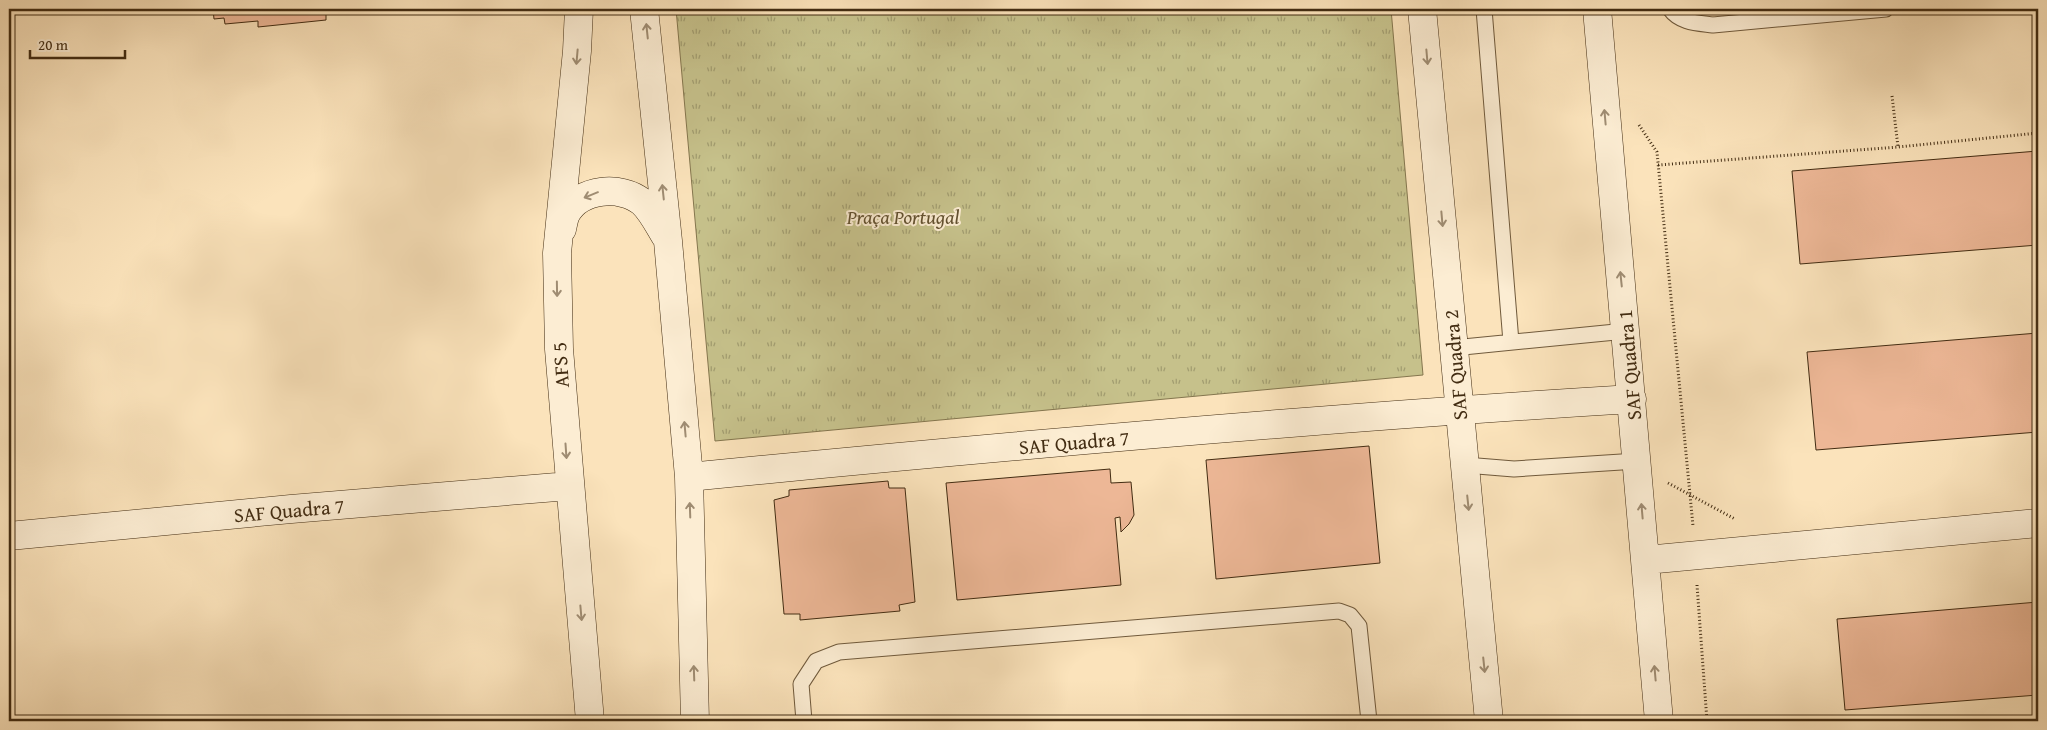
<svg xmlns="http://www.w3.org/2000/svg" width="2047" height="730" viewBox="0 0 2047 730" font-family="'Gentium Book Plus',serif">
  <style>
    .park { fill: url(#park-tufts); stroke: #84764e }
    .building { fill: #edb796; stroke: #422c12 }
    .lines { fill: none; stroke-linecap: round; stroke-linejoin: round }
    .lane-casing { stroke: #705a3c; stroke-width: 17 }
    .secondary-casing { stroke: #422c12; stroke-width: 29 }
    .path { stroke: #422c12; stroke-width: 3; stroke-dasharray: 1 2.5; stroke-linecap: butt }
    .lane { stroke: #fcedd3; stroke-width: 15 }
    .secondary { stroke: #fcedd3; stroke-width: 28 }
    .oneway { stroke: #9f8c72 }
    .labels { text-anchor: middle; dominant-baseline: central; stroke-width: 4; stroke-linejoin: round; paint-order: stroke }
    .park-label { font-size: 20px; font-style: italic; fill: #635130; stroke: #fcedd3 }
    .street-label { font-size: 20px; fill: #422c12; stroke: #fcedd3 }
  </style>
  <defs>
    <pattern id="park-tufts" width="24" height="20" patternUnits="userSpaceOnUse" patternTransform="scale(1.25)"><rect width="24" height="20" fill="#c6c18b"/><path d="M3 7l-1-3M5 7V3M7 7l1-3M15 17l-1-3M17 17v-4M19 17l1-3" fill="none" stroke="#a29d70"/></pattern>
  </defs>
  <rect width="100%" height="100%" fill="#fbe3bb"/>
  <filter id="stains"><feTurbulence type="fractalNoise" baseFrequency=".004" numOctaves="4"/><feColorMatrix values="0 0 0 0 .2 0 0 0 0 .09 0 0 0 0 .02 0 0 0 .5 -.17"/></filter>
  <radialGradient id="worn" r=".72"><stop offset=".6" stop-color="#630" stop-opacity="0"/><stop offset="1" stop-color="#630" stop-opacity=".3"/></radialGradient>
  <path class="park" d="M676,9H1391L1423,375L715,441Z"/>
  <path class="building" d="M213,9H326V20L258,27V21L225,24L224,18L214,19Z
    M2038,151V245L1800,264L1792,171Z
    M2038,333V432L1816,450L1807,352Z
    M1369,446L1380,563L1216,579L1206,460Z
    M1110,469L1111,483L1131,482L1134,515L1129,524L1121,532L1120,517L1115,518L1121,585L957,600L946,483Z
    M888,481L889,488H905L915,602L899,605L900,611L800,620V614H784L774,500L789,496V490Z
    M2038,602V695L1845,710L1837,619Z"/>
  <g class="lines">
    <g class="lane-casing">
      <path id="lane" d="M1484,9L1511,342
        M1670,9C1680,23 1698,23 1713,25L1886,9
        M1453,348L1626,331
        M1465,465L1514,469L1637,461
        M804,721L801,684L816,661L839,652L1339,611L1350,615L1359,626L1369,721"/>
    </g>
    <g class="secondary-casing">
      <path id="secondary" d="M579,9L577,51L557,253L559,349L590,721
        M644,9L668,241L689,477L695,721
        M1422,9L1489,721
        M1597,9L1659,721
        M562,229C563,225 564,218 566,214C580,188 621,185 642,202C652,211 659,226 666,237
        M689,477C1003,446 1317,418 1632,399
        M9,536L291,509L569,486
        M1646,560L2038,523"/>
    </g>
    <path class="path" d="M1892,96L1898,147
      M1639,125L1657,152L1693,526
      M1658,165L1898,147L2038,133
      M1668,483L1735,519
      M1697,585L1707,721"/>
    <use href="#lane" class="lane"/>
    <use href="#secondary" class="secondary"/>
  </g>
  <defs><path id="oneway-shaft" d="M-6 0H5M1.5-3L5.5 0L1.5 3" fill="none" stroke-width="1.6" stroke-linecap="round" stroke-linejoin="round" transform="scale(1.25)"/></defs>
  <g class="oneway">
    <use href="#oneway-shaft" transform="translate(647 31) rotate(-96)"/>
    <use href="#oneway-shaft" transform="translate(577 57) rotate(95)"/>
    <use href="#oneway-shaft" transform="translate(1427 57) rotate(85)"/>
    <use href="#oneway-shaft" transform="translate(1605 117) rotate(-95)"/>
    <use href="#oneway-shaft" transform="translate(663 192) rotate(-96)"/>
    <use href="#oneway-shaft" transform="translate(591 195) rotate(158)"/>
    <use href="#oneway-shaft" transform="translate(1442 219) rotate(85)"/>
    <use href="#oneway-shaft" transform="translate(1621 279) rotate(-96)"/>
    <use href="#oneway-shaft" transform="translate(557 289) rotate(89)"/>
    <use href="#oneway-shaft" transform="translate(685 429) rotate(-95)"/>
    <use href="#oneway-shaft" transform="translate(566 451) rotate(86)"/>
    <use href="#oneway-shaft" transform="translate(1468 503) rotate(84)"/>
    <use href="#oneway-shaft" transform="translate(690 510) rotate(-92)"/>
    <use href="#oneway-shaft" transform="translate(1642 511) rotate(-95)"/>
    <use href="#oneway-shaft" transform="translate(581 613) rotate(85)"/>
    <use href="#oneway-shaft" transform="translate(1484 665) rotate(84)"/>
    <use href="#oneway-shaft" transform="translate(694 673) rotate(-92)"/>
    <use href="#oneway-shaft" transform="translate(1655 673) rotate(-95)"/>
  </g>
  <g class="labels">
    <g class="park-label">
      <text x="903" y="216">Praça Portugal</text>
    </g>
    <g class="street-label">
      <text transform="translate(560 365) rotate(-94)">AFS 5</text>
      <text transform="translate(1455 365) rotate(-95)">SAF Quadra 2</text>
      <text transform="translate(1629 365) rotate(-95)">SAF Quadra 1</text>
      <text transform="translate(1074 442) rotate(-5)">SAF Quadra 7</text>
      <text transform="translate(289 510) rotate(-5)">SAF Quadra 7</text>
    </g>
  </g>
  <rect width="2047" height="730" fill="none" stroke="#fbe3bb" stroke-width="30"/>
  <rect x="10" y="10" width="2027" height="710" fill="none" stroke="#422c12" stroke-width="2.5"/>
  <rect x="15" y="15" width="2017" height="700" fill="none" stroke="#422c12"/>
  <path d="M30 50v8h95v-8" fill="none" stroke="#422c12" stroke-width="2.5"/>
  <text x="38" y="50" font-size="15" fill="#422c12" stroke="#fcedd3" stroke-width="4" paint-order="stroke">20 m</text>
  <rect width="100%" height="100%" filter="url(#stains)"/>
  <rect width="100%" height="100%" fill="url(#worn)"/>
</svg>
